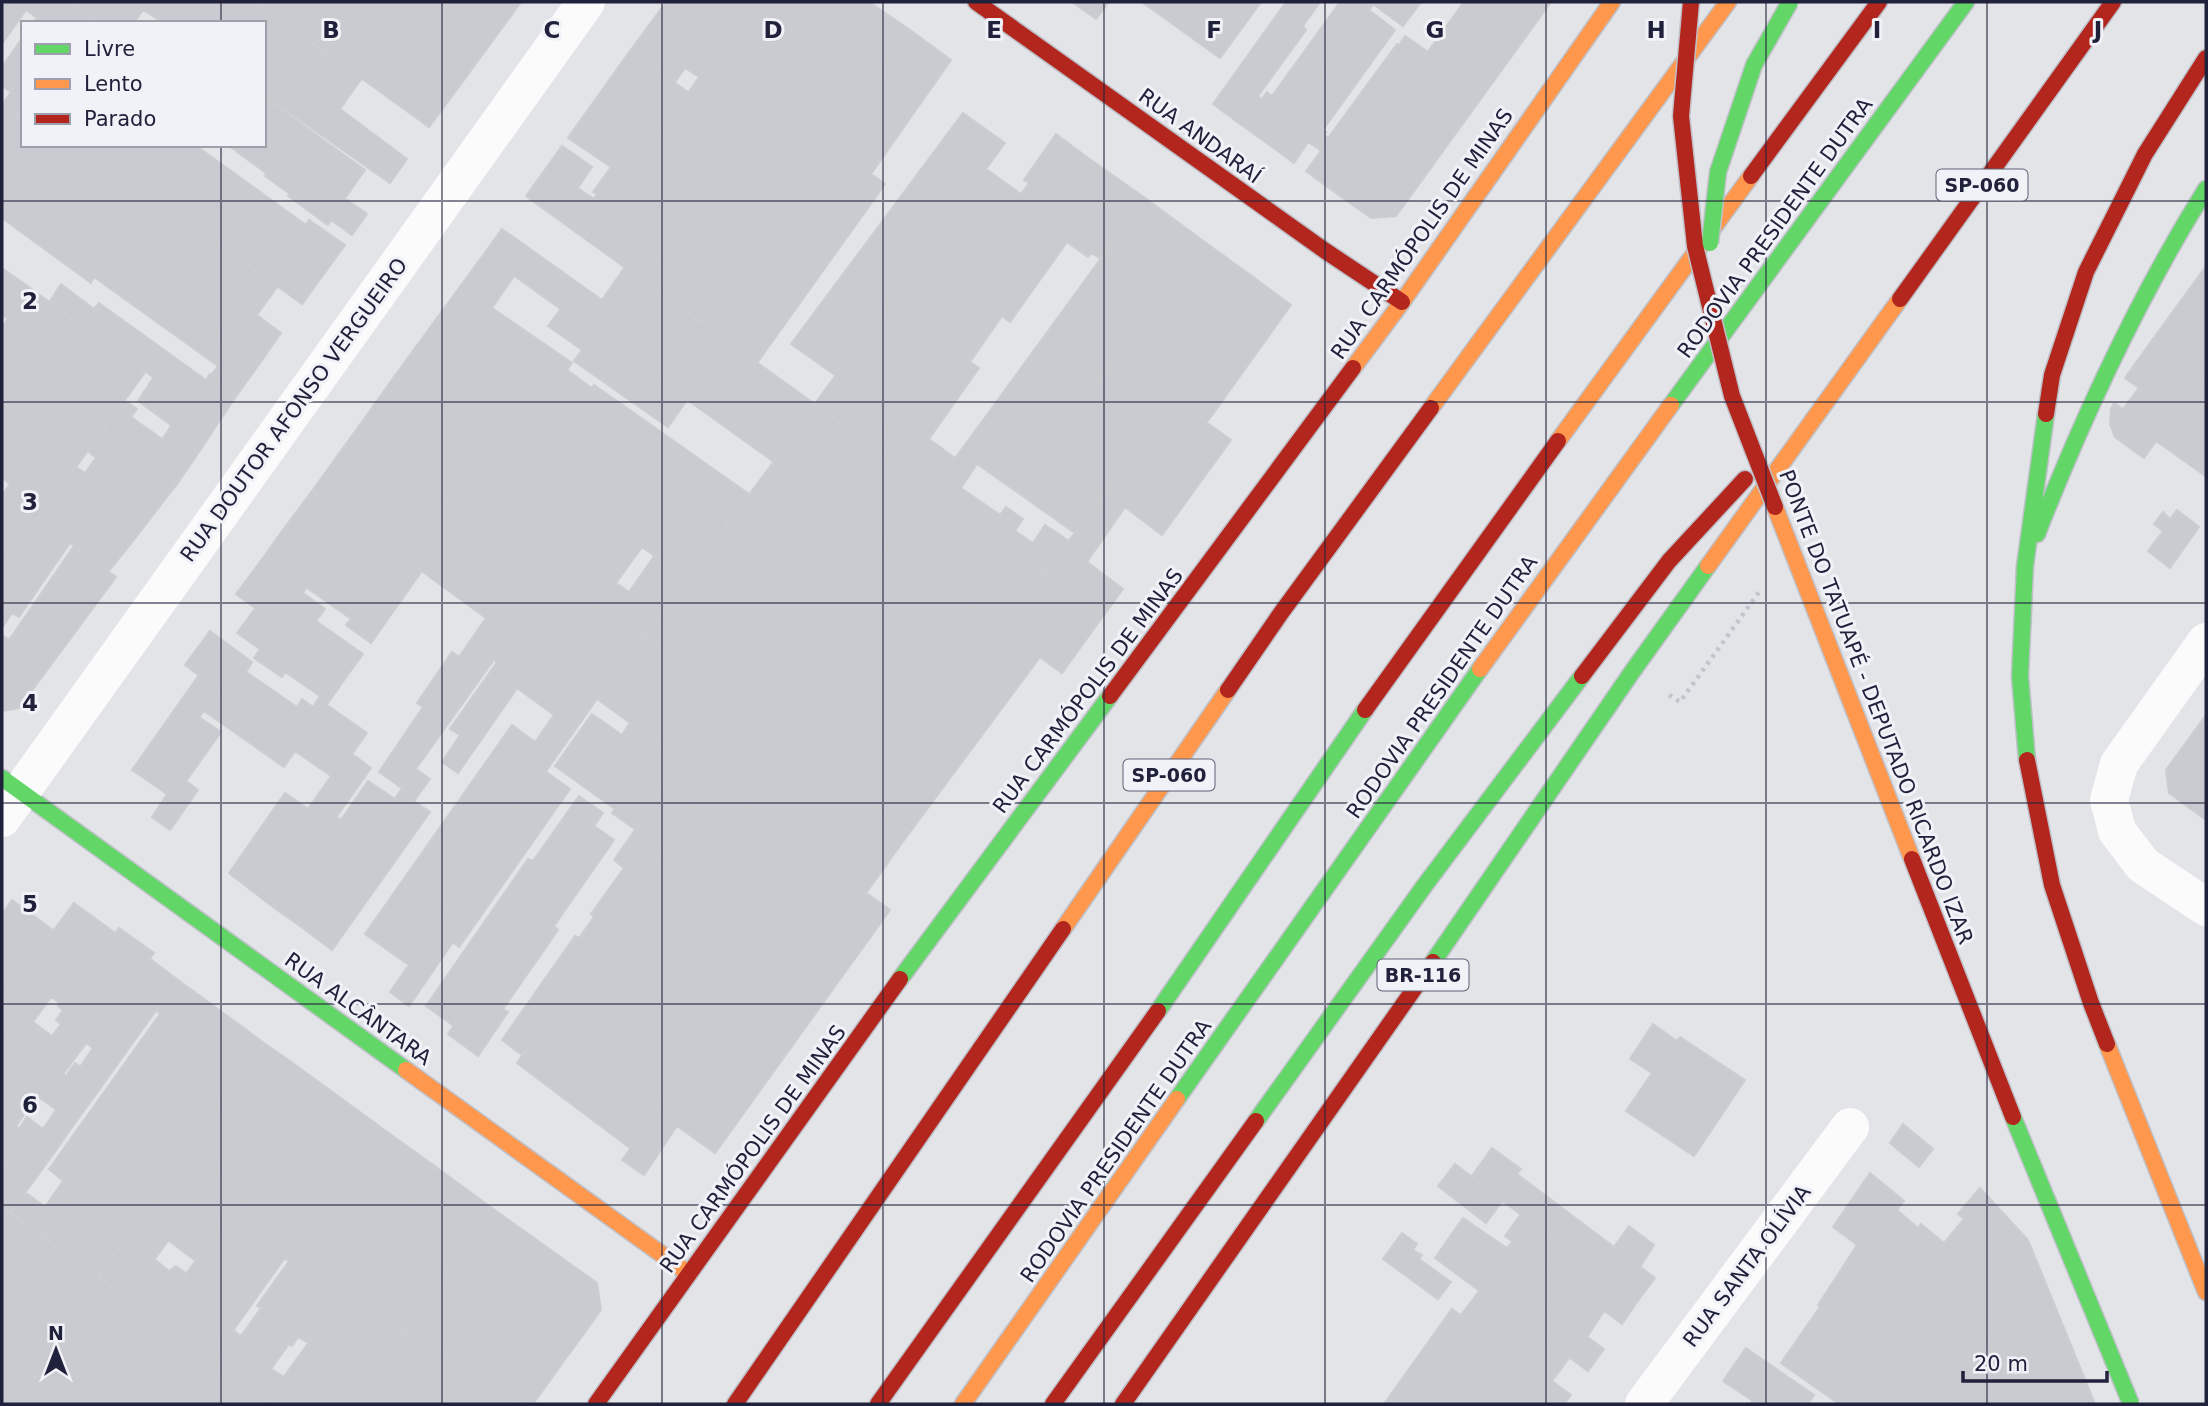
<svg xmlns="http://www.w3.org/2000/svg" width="2208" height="1406" viewBox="0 0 2208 1406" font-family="'DejaVu Sans',sans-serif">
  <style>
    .building { fill: #c9cbd0; stroke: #cbcdd1; stroke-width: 2 }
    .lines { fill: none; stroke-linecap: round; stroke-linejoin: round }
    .fast-casing { stroke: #bec0c8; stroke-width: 19 }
    .slow-casing { stroke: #bec0c8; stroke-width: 19 }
    .jam-casing { stroke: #bec0c8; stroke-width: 19 }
    .path { stroke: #c4c5cc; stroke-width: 4.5; stroke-dasharray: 3.5 5; stroke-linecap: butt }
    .street { stroke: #fbfbfc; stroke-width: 38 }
    .fast { stroke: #63d668; stroke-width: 16 }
    .slow { stroke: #ff974d; stroke-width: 16 }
    .jam { stroke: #b3261e; stroke-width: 16 }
    .fast-bridge-casing { stroke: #c0c1c9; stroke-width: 19; stroke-linecap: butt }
    .slow-bridge-casing { stroke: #c0c1c9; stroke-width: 19; stroke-linecap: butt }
    .jam-bridge-casing { stroke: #c0c1c9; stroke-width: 19; stroke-linecap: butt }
    .fast-bridge { stroke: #63d668; stroke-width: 16 }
    .slow-bridge { stroke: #ff974d; stroke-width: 16 }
    .jam-bridge { stroke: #b3261e; stroke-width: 16 }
    .grid { fill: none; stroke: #20223c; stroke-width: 2; stroke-opacity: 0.55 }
    .labels { text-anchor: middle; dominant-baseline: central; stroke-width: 6; stroke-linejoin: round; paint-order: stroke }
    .shield { fill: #f0f2f8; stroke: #5e6074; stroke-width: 2 }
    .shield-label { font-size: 19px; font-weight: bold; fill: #20223c }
    .street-label { font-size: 21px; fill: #20223c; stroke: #f0f2f8 }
    .grid-label { font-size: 23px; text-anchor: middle; font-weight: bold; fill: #20223c; stroke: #f0f2f8; stroke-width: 6; stroke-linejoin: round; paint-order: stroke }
  </style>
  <rect width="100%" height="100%" fill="#e3e4e8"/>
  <path class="building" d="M2,2H77L61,23H33L37,18L26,10L2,44Z
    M77,2H132L143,10L134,23H100L75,6Z
    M132,2H255L362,78L340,109L407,159L390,183L264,95V23H163Z
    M256,2H345L314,45Z
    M345,2H431L371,85L314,45Z
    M431,2H521L458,88L400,45Z
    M666,2H674L726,39L699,77L685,68L675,82L630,51Z
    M674,2H753L726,39Z
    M753,2H838L641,279L584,238Z
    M838,2H869L910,30L701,323L641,279Z
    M1072,2H1109L1096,19Z
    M1142,2H1261L1220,58Z
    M1286,2H1320L1303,26L1306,30L1258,96L1262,100L1243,126L1213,104Z
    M1340,2H1375L1271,146L1243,126L1267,92L1272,96Z
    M1375,2H1421L1403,26L1373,4Z
    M1464,2H1551L1396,216L1371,218L1329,188Z
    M75,5V6L100,23H61Z
    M1369,10L1395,30L1323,130L1326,132L1316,147L1308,142L1294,163L1271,146Z
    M910,30L951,60L871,174L885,184L757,363L701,323Z
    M1405,36L1428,52L1329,188L1306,171L1321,151L1316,147L1325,135L1328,138L1397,44L1399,45Z
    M23,37V76L11,92L2,86V67Z
    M400,45L458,88L429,127L371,85Z
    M630,51L688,92L639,162L580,121Z
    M23,76V101L11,92Z
    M11,92L23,101V109L2,138V105Z
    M264,97L365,170L345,198L264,141Z
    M23,109V145H83L277,287L257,315L281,333L260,363L2,178V138Z
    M963,113L1005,143L835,375L791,344Z
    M580,121L639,162L584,238L526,196L562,146L592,167L578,188L594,199L597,194L593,192L611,167L568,138Z
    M1056,134L1084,155L873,447L814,405L986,169L1021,194L1029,183L1024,180Z
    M264,141L367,214L352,235L331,220L328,225L288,196L290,194L265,176L267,174L228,145H264Z
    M83,145H195L306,225L309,220L345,245L302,304Z
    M1084,155L1145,198L1101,259L1092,253L1088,257L1067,242L1010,322L1002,316L970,362L979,368L929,439L955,458L932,490L873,447Z
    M2,178L260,363L237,395L211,375L218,366L94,277L91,283L2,218Z
    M1145,198L1202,240L1017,492L977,464L961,488L1000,515L988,531L932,490Z
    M502,229L602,300L625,267L816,405L774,462L484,254Z
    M1202,240L1260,282L1075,533L1017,492Z
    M484,254L514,276L492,308L572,363L567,370L592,388L594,385L749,494L729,522L437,318Z
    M2206,266V378L2153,339Z
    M2,268L30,288L8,319L3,315L2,317Z
    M1260,282L1291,305L1207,422L1174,399Z
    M61,284L94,309L99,303L206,380L210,374L237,395L218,423L49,303Z
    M30,288L146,371L2,569V495L10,484L2,478V327Z
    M561,309L687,400L668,427L574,361L582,350L548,326Z
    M437,318L729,522L687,578L394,377Z
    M2153,339L2206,378V436L2125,378Z
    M154,377L218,423L199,452L168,431L171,425L138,401Z
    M394,377L642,547L616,583L629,592L655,555L687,578L641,640L354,433Z
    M2139,388L2206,436V471L2204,475L2156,441L2144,458L2115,437L2110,424L2111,409L2114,403L2123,409Z
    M1174,399L1231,440L1162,535L1125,507L1087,562L1123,589L1104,615L1045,573Z
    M124,400L137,409L131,417L162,439L168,431L199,452L177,484L103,429Z
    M816,405L1104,615L1062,673L772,464Z
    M103,429L177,484L129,546L58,492L76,467L85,473L96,458L88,451Z
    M354,433L641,640L597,699L312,491Z
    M772,464L1040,657L910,832L643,636Z
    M312,491L422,571L395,609L285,527Z
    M58,492L129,546L109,571L70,543L19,617L12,613L2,628V569Z
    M1006,507L1023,519L1015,531L1033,543L1045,525L1069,541L1045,573L988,531Z
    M2177,510L2199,527L2170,568L2148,551L2163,531L2154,524L2163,512L2170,519Z
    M285,527L395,609L371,643L346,625L351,619L306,587L303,593L260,562Z
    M74,546L116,577L19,708L2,711V635L9,640Z
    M260,562L325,609L316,621L363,654L347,676L236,594Z
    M255,609L347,676L321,713L313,707L320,696L285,672L282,677L254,658L260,649L237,633Z
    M486,618L511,636L402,788L379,772L423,707L417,703L452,652L459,657Z
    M210,631L252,662L246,672L297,707L302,699L321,713L297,748L185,665Z
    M511,636L539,657L458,773L442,762L460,735L450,729L497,662L494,660Z
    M643,636L910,832L866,893L597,699Z
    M539,657L597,699L409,965L365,934L512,725L535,742L554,715L517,688Z
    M199,675L297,748L284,767L204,711L199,717L221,732L186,781L198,790L170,830L152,817L167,794L132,770Z
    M327,705L367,733L352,754L371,768L273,907L229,873L285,793L308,809L331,776L295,751Z
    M592,714L622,735L630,723L683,761L635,829L612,813L615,809L555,766Z
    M2206,715V820L2169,793L2166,770Z
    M683,761L714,783L522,1055L502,1040L575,936L579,938L594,917L591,914L624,868L614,860Z
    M416,769L430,779L414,801L430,812L332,950L303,928Z
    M545,771L570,789L459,947L453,942L409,1006L390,992Z
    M368,781L395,799L303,928L273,907L337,817L341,820Z
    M714,783L834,870L630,1148L517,1063Z
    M579,796L603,813L454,1026L426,1006L528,859L533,861Z
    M594,826L614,840L554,926L558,930L503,1009L508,1012L478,1056L448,1034Z
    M834,870L890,910L715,1153L677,1126L644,1175L622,1160Z
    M12,900L53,930L2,1000V914Z
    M74,903L115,933L60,1003L51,997L33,1022L41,1028L26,1046L2,1028V1000Z
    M119,928L154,953L63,1074L26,1046L41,1028L52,1036L61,1024L56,1020L63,1010L58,1006Z
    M149,958L178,980L94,1097L66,1076L75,1063L80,1067L93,1048L87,1043Z
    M178,980L207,1001L73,1189L49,1169L160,1014L156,1010Z
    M207,1001L264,1043L98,1277L41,1235Z
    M1653,1024L1677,1041L1680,1037L1745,1080L1694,1156L1626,1111L1652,1073L1630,1059Z
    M2,1028L94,1097L75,1123L2,1071Z
    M264,1043L294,1064L127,1298L99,1277Z
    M294,1064L323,1085L196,1261L168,1240Z
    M2,1071L37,1096L16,1126L2,1116Z
    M323,1085L379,1126L212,1360L154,1318Z
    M56,1110L75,1123L54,1153L19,1129L27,1117L43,1129Z
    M2,1116L54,1153L33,1182L2,1159Z
    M1903,1124L1933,1149L1919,1167L1890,1143Z
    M379,1126L436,1167L308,1343L298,1337L292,1346L289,1344L271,1369L284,1377L267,1400L212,1360L233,1330L241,1336L261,1308L257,1306L289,1261L284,1258Z
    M1492,1148L1521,1169L1517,1174L1655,1278L1637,1302L1471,1177Z
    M5,1161L33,1182L10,1212L2,1207V1166Z
    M1455,1164L1503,1200L1486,1223L1438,1186Z
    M436,1167L492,1208L353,1404H273L267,1400Z
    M1870,1173L1904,1201L1897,1210L1918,1228L1921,1224L1944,1243L1964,1219L1958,1214L1980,1188L2028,1240L2095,1404H2019L1996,1348L1833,1227Z
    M63,1181L73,1189L41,1235L11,1213L26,1193L45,1207Z
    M2,1207L9,1213L273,1404H2Z
    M492,1208L597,1283L601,1310L564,1361L447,1272Z
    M1521,1214L1637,1302L1622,1324L1505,1236Z
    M1463,1218L1507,1248L1512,1242L1604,1311L1587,1337L1449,1238Z
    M1629,1226L1654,1245L1640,1267L1614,1247Z
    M1402,1233L1417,1244L1413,1250L1422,1255L1419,1259L1451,1282L1438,1299L1383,1259Z
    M1449,1238L1604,1349L1588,1371L1435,1258Z
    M1857,1245L1996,1348L2019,1404H1957L1820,1307L1818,1305Z
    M154,1259L169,1271L176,1266L187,1274L154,1318L127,1298Z
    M447,1272L564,1361L533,1404H516L409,1327Z
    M1480,1290L1570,1357L1552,1381L1461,1315Z
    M1820,1307L1957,1404H1839L1781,1363Z
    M1452,1309L1510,1351L1472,1404H1384Z
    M409,1327L516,1404H353Z
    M1746,1348L1814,1395L1808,1404H1750L1753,1401L1723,1381Z
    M1510,1351L1571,1395L1564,1404H1472Z"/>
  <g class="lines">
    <g class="fast-casing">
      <path id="fast" d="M1671,405L1966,2
        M2037,534C2083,417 2139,296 2206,189
        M2027,760L2020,676L2025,566L2046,414
        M2,778L406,1070
        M1433,962L1632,672L1708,566
        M900,979L1110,696
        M1158,1011L1365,710
        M1177,1099L1480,669
        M1256,1121L1425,885L1582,676"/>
    </g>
    <g class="slow-casing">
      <path id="slow" d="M1353,368L1402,302L1612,2
        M1431,408L1728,2
        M1558,441L1751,176
        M1708,566L1900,299
        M1480,669L1671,405
        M1063,929L1228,690
        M2107,1044L2206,1292
        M406,1070L689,1274
        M963,1404L1177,1099"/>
    </g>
    <g class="jam-casing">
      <path id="jam" d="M976,2L1324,250L1402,302
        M1751,176L1879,2
        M1900,299L2113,2
        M2046,414L2052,375L2086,272L2145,154L2206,58
        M1582,676L1669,561L1745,479
        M1228,690L1281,613L1431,408
        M1110,696L1353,368
        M1365,710L1558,441
        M2027,760L2052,885L2091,1003L2107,1044
        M596,1404L900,979
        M735,1404L1063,929
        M878,1404L1158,1011
        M1053,1404L1256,1121
        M1123,1404L1433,962"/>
    </g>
    <path class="path" d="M1669,695L1680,702L1759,592"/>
    <path class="street" d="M2206,642L2119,764L2109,800L2117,831L2143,865L2206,907
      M2,818L586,2
      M1644,1404L1850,1127"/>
    <use href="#fast" class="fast"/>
    <use href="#slow" class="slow"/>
    <use href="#jam" class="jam"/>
    <g class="fast-bridge-casing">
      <path id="fast-bridge" d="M1710,243L1718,172L1754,65L1790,2
        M2013,1117L2131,1404"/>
    </g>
    <g class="slow-bridge-casing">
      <path id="slow-bridge" d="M1775,507L1912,859"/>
    </g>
    <g class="jam-bridge-casing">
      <path id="jam-bridge" d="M1691,2L1681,116L1695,246L1732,396L1775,507
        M1912,859L2013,1117"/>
    </g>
    <use href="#fast-bridge" class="fast-bridge"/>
    <use href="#slow-bridge" class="slow-bridge"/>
    <use href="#jam-bridge" class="jam-bridge"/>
  </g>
  <path class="grid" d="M221,2V23M442,2V1404M662,2V1404M883,2V1404M1104,2V1404M1325,2V1404M1546,2V1404M1766,2V1404M1987,2V1404M221,145V1404M2,201H2206M2,402H2206M2,603H2206M2,803H2206M2,1004H2206M2,1205H2206"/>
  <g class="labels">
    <g class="shield">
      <rect x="1936.5" y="169.5" width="91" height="31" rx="5"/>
      <rect x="1123.5" y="759.5" width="91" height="31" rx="5"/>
      <rect x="1377.5" y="959.5" width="91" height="31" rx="5"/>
    </g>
    <g class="shield-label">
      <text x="1982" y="185">SP-060</text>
      <text x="1169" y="775">SP-060</text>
      <text x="1423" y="975">BR-116</text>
    </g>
    <g class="street-label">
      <text transform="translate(1200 136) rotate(36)">RUA ANDARAÍ</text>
      <text transform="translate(1775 228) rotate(-54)">RODOVIA PRESIDENTE DUTRA</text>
      <text transform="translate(1422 234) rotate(-55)">RUA CARMÓPOLIS DE MINAS</text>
      <text transform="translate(294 410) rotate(-54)">RUA DOUTOR AFONSO VERGUEIRO</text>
      <text transform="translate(1442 687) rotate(-55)">RODOVIA PRESIDENTE DUTRA</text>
      <text transform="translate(1088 691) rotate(-53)">RUA CARMÓPOLIS DE MINAS</text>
      <text transform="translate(1876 707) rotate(69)">PONTE DO TATUAPÉ - DEPUTADO RICARDO IZAR</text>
      <text transform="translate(358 1009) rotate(36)">RUA ALCÂNTARA</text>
      <text transform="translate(753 1149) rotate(-54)">RUA CARMÓPOLIS DE MINAS</text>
      <text transform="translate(1116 1151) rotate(-55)">RODOVIA PRESIDENTE DUTRA</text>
      <text transform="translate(1747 1266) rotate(-53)">RUA SANTA OLÍVIA</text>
    </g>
  </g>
  <g class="grid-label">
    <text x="331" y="38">B</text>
    <text x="552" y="38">C</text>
    <text x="773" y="38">D</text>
    <text x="994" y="38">E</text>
    <text x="1214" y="38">F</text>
    <text x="1435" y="38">G</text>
    <text x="1656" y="38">H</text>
    <text x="1877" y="38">I</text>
    <text x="2098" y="38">J</text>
    <text x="30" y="309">2</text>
    <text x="30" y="510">3</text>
    <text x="30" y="711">4</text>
    <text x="30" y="912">5</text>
    <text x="30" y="1113">6</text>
  </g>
  <rect width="2208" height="1406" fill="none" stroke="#20223c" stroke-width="7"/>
  <rect x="21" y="21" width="245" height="126" fill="#f0f2f8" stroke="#9d9fad" stroke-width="2"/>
  <rect x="35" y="44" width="35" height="10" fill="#63d668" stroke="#9d9fad" stroke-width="2"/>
  <text x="84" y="56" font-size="21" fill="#20223c">Livre</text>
  <rect x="35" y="79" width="35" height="10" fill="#ff974d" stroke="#9d9fad" stroke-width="2"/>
  <text x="84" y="91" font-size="21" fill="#20223c">Lento</text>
  <rect x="35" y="114" width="35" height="10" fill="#b3261e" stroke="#9d9fad" stroke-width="2"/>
  <text x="84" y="126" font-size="21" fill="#20223c">Parado</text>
  <g transform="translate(56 1350)" stroke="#f0f2f8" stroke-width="5" paint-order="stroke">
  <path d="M0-5L12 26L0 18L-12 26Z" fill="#20223c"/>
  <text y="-10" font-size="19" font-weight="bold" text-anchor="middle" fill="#20223c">N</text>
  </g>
  <path d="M1963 1371v10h144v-10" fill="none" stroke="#20223c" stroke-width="3.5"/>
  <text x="1974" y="1371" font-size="21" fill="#20223c" stroke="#f0f2f8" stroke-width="5" paint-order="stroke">20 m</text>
</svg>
